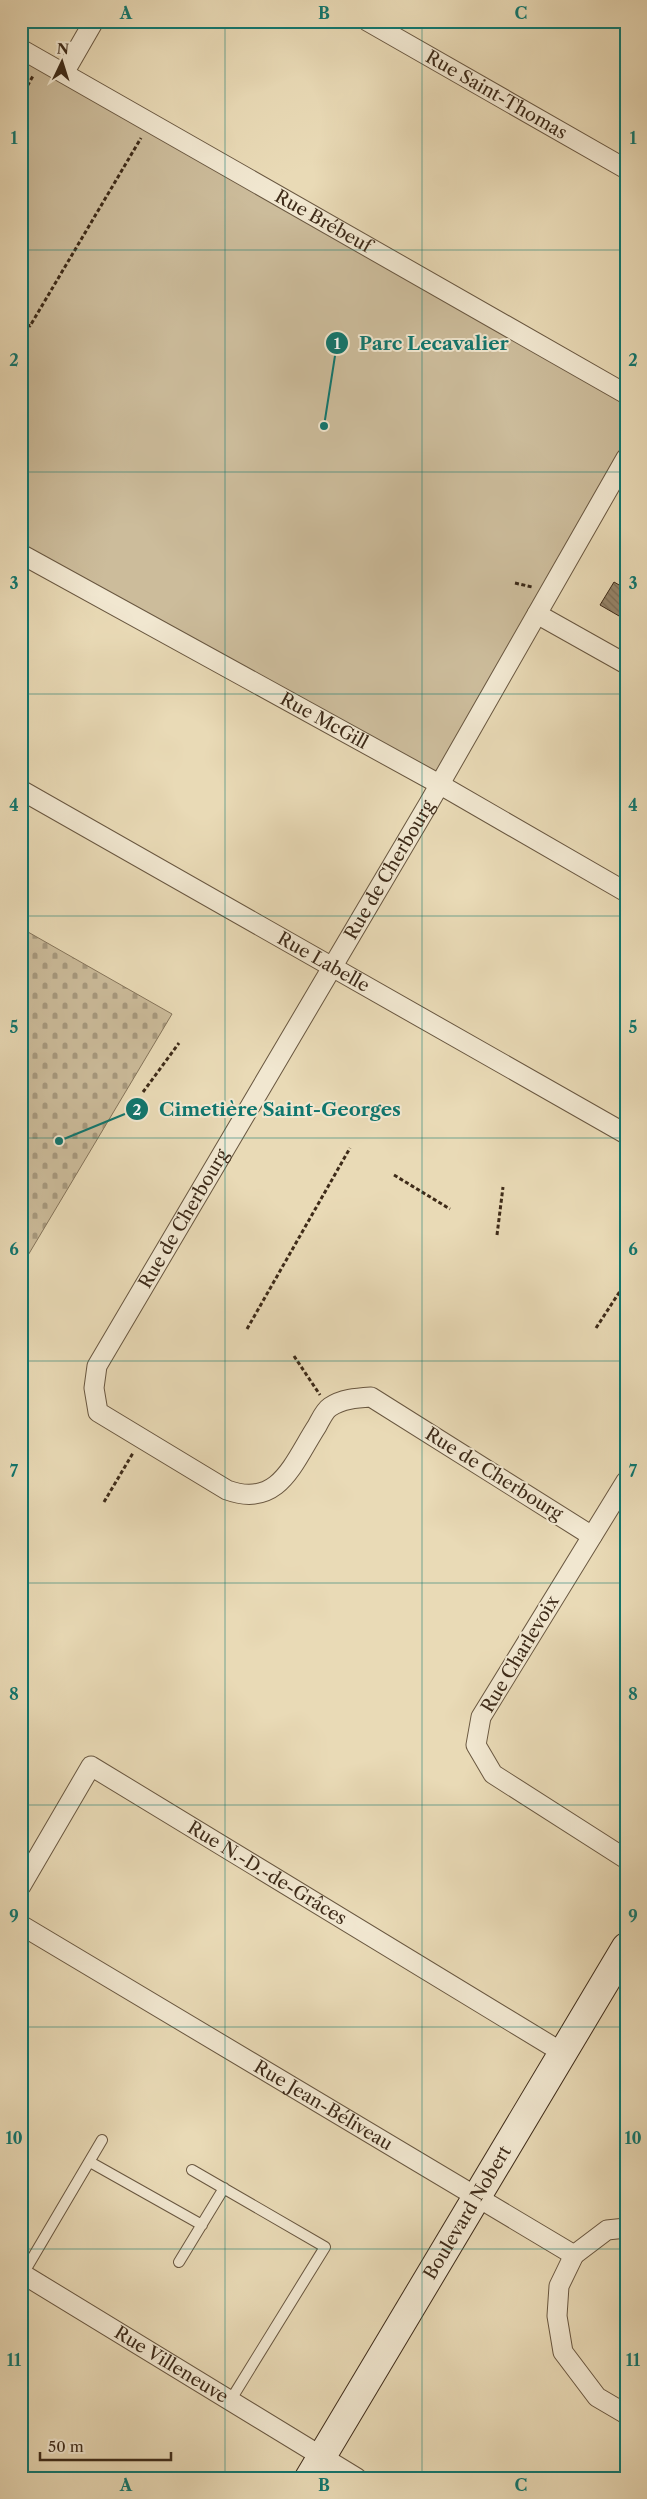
<svg xmlns="http://www.w3.org/2000/svg" width="647" height="2499" viewBox="0 0 647 2499" font-family="'Libre Caslon Text',serif">
  <style>
    .cemetery { fill: url(#cemetery-stones); stroke: #85745a }
    .park { fill: #ccbc9b; stroke: #85745a }
    .building { fill: url(#building-back-hatch); stroke: #3e2b19 }
    .lines { fill: none; stroke-linecap: round; stroke-linejoin: round }
    .lane-casing { stroke: #695740; stroke-width: 12 }
    .street-casing { stroke: #695740; stroke-width: 21 }
    .secondary-casing { stroke: #3e2b19; stroke-width: 30 }
    .path { stroke: #3e2b19; stroke-width: 3; stroke-dasharray: 4 2.5; stroke-linecap: butt }
    .lane { stroke: #f1e7d0; stroke-width: 10 }
    .street { stroke: #f1e7d0; stroke-width: 19 }
    .secondary { stroke: #f1e7d0; stroke-width: 28 }
    .grid { fill: none; stroke: #0f766e; stroke-width: 1; stroke-opacity: 0.55 }
    .labels { text-anchor: middle; dominant-baseline: central; stroke-width: 4; stroke-linejoin: round; paint-order: stroke }
    .street-label { font-size: 18px; fill: #3e2b19; stroke: #f1e7d0 }
    .leader { fill: none; stroke: #0f766e; stroke-width: 2 }
    .callout-dot { fill: #0f766e; stroke: #f1e7d0; stroke-width: 2 }
    .mark-label { font-size: 15px; text-anchor: middle; font-weight: bold; fill: #fff }
    .callout-label { font-size: 19px; text-anchor: middle; font-weight: bold; fill: #0f766e; stroke: #f1e7d0; stroke-width: 4; stroke-linejoin: round; paint-order: stroke }
    .neatline { fill: none; stroke: #0f766e; stroke-width: 2 }
    .grid-label { font-size: 16px; text-anchor: middle; font-weight: bold; fill: #0f766e }
  </style>
  <defs>
    <pattern id="cemetery-stones" width="16" height="16" patternUnits="userSpaceOnUse" patternTransform="scale(1.25)"><rect width="16" height="16" fill="#ccbc9b"/><path d="M2 7V4a2 2 0 0 1 4 0v3zM10 15v-3a2 2 0 0 1 4 0v3z" fill="#a7997e"/></pattern>
    <pattern id="building-back-hatch" width="6" height="6" patternUnits="userSpaceOnUse" patternTransform="scale(1.25)"><rect width="6" height="6" fill="#97866b"/><path d="M-1 5l2 2M0 0l6 6M5-1l2 2" fill="none" stroke="#7d6e57"/></pattern>
  </defs>
  <rect width="100%" height="100%" fill="#e9dab6"/>
  <filter id="stains"><feTurbulence type="fractalNoise" baseFrequency=".004" numOctaves="4"/><feColorMatrix values="0 0 0 0 .2 0 0 0 0 .09 0 0 0 0 .02 0 0 0 .5 -.17"/></filter>
  <radialGradient id="worn" r=".72"><stop offset=".6" stop-color="#630" stop-opacity="0"/><stop offset="1" stop-color="#630" stop-opacity=".3"/></radialGradient>
  <path class="cemetery" d="M21,928L172,1014L21,1267Z"/>
  <path class="park" d="M21,49L626,394V458L439,784L21,554Z"/>
  <path class="building" d="M614,582L626,589V620L600,605Z"/>
  <g class="lines">
    <g class="lane-casing">
      <path id="lane" d="M90,2162L202,2225
        M192,2170L325,2247L230,2401
        M179,2262L224,2188
        M23,2274L102,2140"/>
    </g>
    <g class="street-casing">
      <g id="street">
        <path id="s1" d="M367,21L626,169"/>
        <path id="s2" d="M21,49L626,394"/>
        <path d="M64,73L94,21"/>
        <path id="s3" d="M21,554L439,784L626,892"/>
        <path d="M537,614L626,664"/>
        <path id="s4" d="M21,790L626,1134"/>
        <path d="M626,1481L481,1717L476,1745L493,1774L626,1859"/>
        <path id="s5" d="M592,1536L371,1397C356,1398 342,1399 330,1407C324,1411 320,1421 317,1426C293,1463 279,1509 227,1490L98,1412L94,1388L97,1366L429,803L626,458"/>
        <path id="s6" d="M21,1886L91,1766L563,2053"/>
        <path id="s7" d="M21,1925L574,2255L607,2230L626,2228"/>
        <path d="M574,2255L559,2286L557,2316L563,2352L597,2397L626,2414"/>
        <path id="s8" d="M21,2273L357,2478"/>
      </g>
    </g>
    <g class="secondary-casing">
      <g id="secondary">
        <path id="s9" d="M309,2478L626,1947"/>
      </g>
    </g>
    <path class="path" d="M21,97L33,76
      M21,321L30,326L141,138
      M515,583L532,587
      M143,1092L179,1043
      M394,1175L450,1209
      M497,1235L503,1187
      M596,1328L626,1282
      M247,1329L350,1148
      M294,1356L320,1395
      M104,1502L133,1453"/>
    <use href="#lane" class="lane"/>
    <use href="#street" class="street"/>
    <use href="#secondary" class="secondary"/>
  </g>
  <path class="grid" d="M225,21V2478M422,21V2478M21,250H626M21,472H626M21,694H626M21,916H626M21,1138H626M21,1361H626M21,1583H626M21,1805H626M21,2027H626M21,2249H626"/>
  <g class="labels">
    <g class="street-label">
      <text stroke="none"><textPath href="#s1" startOffset="149">Rue Saint-Thomas</textPath></text>
      <text stroke="none"><textPath href="#s2" startOffset="348">Rue Brébeuf</textPath></text>
      <text stroke="none"><textPath href="#s3" startOffset="346">Rue McGill</textPath></text>
      <text stroke="none"><textPath href="#s5" startOffset="1224">Rue de Cherbourg</textPath></text>
      <text stroke="none"><textPath href="#s4" startOffset="348">Rue Labelle</textPath></text>
      <text stroke="none"><textPath href="#s5" startOffset="819">Rue de Cherbourg</textPath></text>
      <text transform="translate(494 1474) rotate(32)">Rue de Cherbourg</text>
      <text transform="translate(520 1654) rotate(-59)">Rue Charlevoix</text>
      <text stroke="none"><textPath href="#s6" startOffset="345">Rue N.-D.-de-Grâces</textPath></text>
      <text stroke="none"><textPath href="#s7" startOffset="352">Rue Jean-Béliveau</textPath></text>
      <text stroke="none"><textPath href="#s9" startOffset="309">Boulevard Nobert</textPath></text>
      <text stroke="none"><textPath href="#s8" startOffset="176">Rue Villeneuve</textPath></text>
    </g>
  </g>
  <path class="leader" d="M324 426L337 343M59 1141L137 1109"/>
  <g class="callout-dot">
    <circle cx="324" cy="426" r="5"/>
    <circle cx="59" cy="1141" r="5"/>
    <circle cx="337" cy="343" r="12"/>
    <circle cx="137" cy="1109" r="12"/>
  </g>
  <g class="mark-label">
    <text x="337" y="349">1</text>
    <text x="137" y="1115">2</text>
  </g>
  <g class="callout-label">
    <text x="434" y="350">Parc Lecavalier</text>
    <text x="280" y="1116">Cimetière Saint-Georges</text>
  </g>
  <rect width="647" height="2499" fill="none" stroke="#e9dab6" stroke-width="55"/>
  <g transform="translate(62 62) rotate(4)" stroke="#f1e7d0" stroke-width="4" paint-order="stroke">
  <path d="M0-4L9 19L0 12L-9 19Z" fill="#3e2b19"/>
  <text y="-8" font-size="14" font-weight="bold" text-anchor="middle" fill="#3e2b19">N</text>
  </g>
  <path d="M40 2452v8h131v-8" fill="none" stroke="#3e2b19" stroke-width="2.5"/>
  <text x="48" y="2452" font-size="15" fill="#3e2b19" stroke="#f1e7d0" stroke-width="4" paint-order="stroke">50 m</text>
  <rect x="28" y="28" width="592" height="2444" class="neatline"/>
  <g class="grid-label">
    <text x="126" y="19">A</text>
    <text x="324" y="19">B</text>
    <text x="521" y="19">C</text>
    <text x="14" y="144">1</text>
    <text x="633" y="144">1</text>
    <text x="14" y="366">2</text>
    <text x="633" y="366">2</text>
    <text x="14" y="589">3</text>
    <text x="633" y="589">3</text>
    <text x="14" y="811">4</text>
    <text x="633" y="811">4</text>
    <text x="14" y="1033">5</text>
    <text x="633" y="1033">5</text>
    <text x="14" y="1255">6</text>
    <text x="633" y="1255">6</text>
    <text x="14" y="1477">7</text>
    <text x="633" y="1477">7</text>
    <text x="14" y="1700">8</text>
    <text x="633" y="1700">8</text>
    <text x="14" y="1922">9</text>
    <text x="633" y="1922">9</text>
    <text x="14" y="2144">10</text>
    <text x="633" y="2144">10</text>
    <text x="14" y="2366">11</text>
    <text x="633" y="2366">11</text>
    <text x="126" y="2491">A</text>
    <text x="324" y="2491">B</text>
    <text x="521" y="2491">C</text>
  </g>
  <rect width="100%" height="100%" filter="url(#stains)"/>
  <rect width="100%" height="100%" fill="url(#worn)"/>
</svg>
